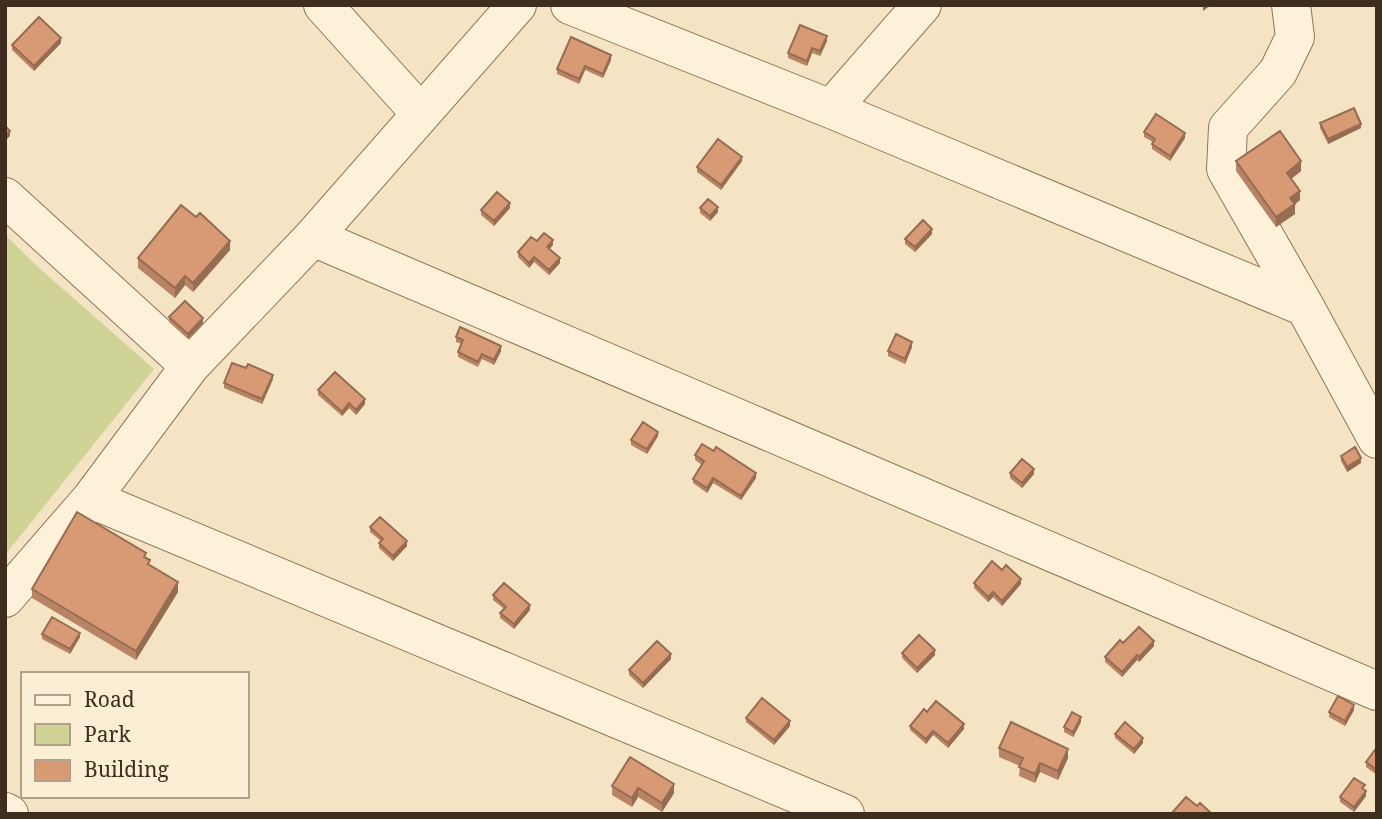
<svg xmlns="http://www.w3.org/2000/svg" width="1382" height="819" viewBox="0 0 1382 819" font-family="'Noto Serif',serif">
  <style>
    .green { fill: #cfd496 }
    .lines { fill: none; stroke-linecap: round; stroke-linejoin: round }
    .minor-casing { stroke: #917457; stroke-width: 40 }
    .minor { stroke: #fdf1d9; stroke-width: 38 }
    .wall { fill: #b98465 }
    .shaded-wall { fill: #966c52 }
    .building { fill: #d79a75; stroke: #966c52; stroke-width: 2 }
  </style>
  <rect width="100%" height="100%" fill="#f4e4c4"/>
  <path class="green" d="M5,235L38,267L154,369L5,555Z"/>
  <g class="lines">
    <g class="minor-casing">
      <path id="minor" d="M323,5L421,114
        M570,5L831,109L1305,307L1377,439
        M1291,5L1295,37L1278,72L1228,128L1226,169L1305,307
        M831,109L922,5
        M5,197L190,366L313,237L517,5
        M313,237L1377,691
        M91,499L845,814
        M5,598L91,499L190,366
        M5,812L9,814"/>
    </g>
    <use href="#minor" class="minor"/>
  </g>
  <path class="wall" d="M827,41L820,56L812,53L807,66L788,58V53Z
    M61,43L34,71L12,50V45Z
    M611,60L603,78L585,70L579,84L557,74V69Z
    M1320,123L1361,128L1328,144L1320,128Z
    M1144,132L1185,138L1170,161L1152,149V144L1153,142L1144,137Z
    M742,161L721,190L697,172V167Z
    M1236,161L1301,171L1291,179L1300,200L1295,204V214L1276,227L1236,171Z
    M510,208L494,226L481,215V210Z
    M700,208L718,212L710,221L700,213Z
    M932,234L915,252L905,244V239Z
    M537,241L553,245L549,249L560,263L549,275L534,262L529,268L518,257V252Z
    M230,250L193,292L185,285L175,298L138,268V258Z
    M169,317L203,323L188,339L169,322Z
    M456,337L501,351L494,365L482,359L478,367L458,357V352L462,344L456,342Z
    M912,347L905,364L888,356V351Z
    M273,379L262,404L224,388V383Z
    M318,390L365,404L356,415L349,408L342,416L318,395Z
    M658,436L647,454L631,445V440Z
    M695,455L756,478L741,500L713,483L707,493L693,483V479L702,465L695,460Z
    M1341,456L1361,463L1347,472L1341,461Z
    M1010,473L1034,474L1022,488L1010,478Z
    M370,527L407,546L393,561L379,548V543L381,541L370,532Z
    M146,558L150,565L178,592L136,660L32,598V589Z
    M1002,570L1021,584L1002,606L993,597L988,602L974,588V583Z
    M493,595L530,610L514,629L500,618V613L504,609L493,600Z
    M42,634L80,637L70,654L42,639Z
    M1123,643L1154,646L1139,662L1137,660L1122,677L1105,662V657Z
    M902,653L935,655L917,673L902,658Z
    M671,659L643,688L629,675V670Z
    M1354,710L1345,726L1329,717V712Z
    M927,712L964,729L948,748L933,735L926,744L910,730V726Z
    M746,718L790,726L774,745L746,722Z
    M1081,722L1073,737L1064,732V727Z
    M1115,734L1143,743L1134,754L1115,738Z
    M1377,747V775L1366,767V762Z
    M999,748L1068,758L1058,780L1040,772L1035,783L1019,776L1020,766L999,757Z
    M630,757L674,793L662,812L638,797L632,807L612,795V786Z
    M1366,796L1354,812L1340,802V797Z"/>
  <path class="shaded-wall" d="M1203,5H1211L1203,11Z
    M827,36V41L820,56V51Z
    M61,38V43L34,71V66Z
    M812,48V53L807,66V61Z
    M611,55V60L603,78V74Z
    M585,66V70L579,84V79Z
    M1361,124V128L1328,144V139Z
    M10,131V136L5,141V136Z
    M1185,133V138L1170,161V156Z
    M742,157V161L721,190V185Z
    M1301,161V171L1287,182V173Z
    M1300,191V200L1295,204V214L1276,227V217L1290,198Z
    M510,203V208L494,226V221Z
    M718,207V212L710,221V216Z
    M932,229V234L915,252V247Z
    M553,240V245L547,252V247Z
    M230,241V250L193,292V283Z
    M534,257V262L529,268V263Z
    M560,258V263L549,275V270Z
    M185,276V285L175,298V288Z
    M203,318V323L188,339V334Z
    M912,342V347L905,364V359Z
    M501,346V351L494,365V360Z
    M273,375V379L262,404V399Z
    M365,399V404L356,415V410Z
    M349,403V408L342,416V412Z
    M658,432V436L647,454V449Z
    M1361,458V463L1347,472V467Z
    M1034,469V474L1022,488V483Z
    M756,473V478L741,500V496Z
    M713,478V483L707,493V488Z
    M407,541V546L393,561V556Z
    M1021,579V584L1002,606V601Z
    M178,582V592L136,660V651Z
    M993,592V597L988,602V597Z
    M530,605V610L514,629V624Z
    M80,633V637L70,654V649Z
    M1154,641V646L1139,662V657Z
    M935,650V655L917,673V668Z
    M671,654V659L643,688V683Z
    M1137,655V660L1122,677V672Z
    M1354,705V710L1345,726V721Z
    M1081,717V722L1073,737V732Z
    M790,721V726L774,745V740Z
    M964,724V729L948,748V743Z
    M933,731V735L926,744V739Z
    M1143,738V743L1134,754V749Z
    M1068,749V758L1058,780V771Z
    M1040,763V772L1035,783V774Z
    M674,784V793L662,812V803Z
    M638,788V797L632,807V798Z
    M1366,791V796L1354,812V807Z"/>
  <path class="building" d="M39,17L61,38L34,66L12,45Z
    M800,25L827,36L820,51L812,48L807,61L788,53Z
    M571,37L611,55L603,74L585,66L579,79L557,69Z
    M1354,108L1361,124L1328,139L1320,123Z
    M1156,114L1185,133L1170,156L1152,144L1155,139L1144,132Z
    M5,126L10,131L5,136Z
    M1280,131L1301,161L1287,173L1300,191L1290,198L1295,204L1276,217L1236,161Z
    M718,139L742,157L721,185L697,167Z
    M497,192L510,203L494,221L481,210Z
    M708,199L718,207L710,216L700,208Z
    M181,205L196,217L200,213L230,241L193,283L185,276L175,288L138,258Z
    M923,220L932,229L915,247L905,239Z
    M544,233L553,240L547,247L560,258L549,270L534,257L529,263L518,252L531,237L537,241Z
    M185,301L203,318L188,334L169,317Z
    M460,327L501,346L494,360L482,354L478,362L458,352L463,340L456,337Z
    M896,334L912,342L905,359L888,351Z
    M232,363L246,368L248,364L273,375L262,399L224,383Z
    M335,372L365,399L356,410L349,403L342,412L318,390Z
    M643,422L658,432L647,449L631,440Z
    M702,444L714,451L716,447L756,473L741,496L713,478L707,488L693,479L704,461L695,455Z
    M1355,447L1361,458L1347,467L1341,456Z
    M1022,459L1034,469L1022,483L1010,473Z
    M77,512L146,553L144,557L150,560L148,564L178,582L136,651L32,589Z
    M380,517L407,541L393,556L379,543L383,539L370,527Z
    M992,561L1002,570L1006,565L1021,579L1002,601L993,592L988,597L974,583Z
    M504,583L530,605L514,624L500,613L506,607L493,595Z
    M52,617L80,633L70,649L42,634Z
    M1139,627L1154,641L1139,657L1137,655L1122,672L1105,657L1120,640L1123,643Z
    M919,635L935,650L917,668L902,653Z
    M657,641L671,654L643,683L629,670Z
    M1338,696L1354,705L1345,721L1329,712Z
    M762,698L790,721L774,740L746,718Z
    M936,701L964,724L948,743L933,731L926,739L910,726L924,709L927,712Z
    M1072,712L1081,717L1073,732L1064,727Z
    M1011,722L1068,749L1058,771L1040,763L1035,774L1019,767L1023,758L999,748Z
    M1125,722L1143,738L1134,749L1115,734Z
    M1377,747V770L1366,762Z
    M630,757L674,784L662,803L638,788L632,798L612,786Z
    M1354,778L1365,785L1362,788L1366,791L1354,807L1340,797Z
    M1186,797L1197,806L1200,803L1212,814H1171Z"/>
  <rect width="1382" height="819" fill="none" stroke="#3f2d1d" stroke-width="14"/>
  <rect x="21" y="672" width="228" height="126" fill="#faeed5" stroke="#afa18b" stroke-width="2"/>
  <rect x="35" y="695" width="35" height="10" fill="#fdf1d9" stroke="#afa18b" stroke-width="2"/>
  <text x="84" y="707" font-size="21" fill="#3f2d1d">Road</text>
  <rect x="35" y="724" width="35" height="21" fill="#cfd496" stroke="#afa18b" stroke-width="2"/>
  <text x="84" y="742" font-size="21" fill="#3f2d1d">Park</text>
  <rect x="35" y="760" width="35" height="21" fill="#d79a75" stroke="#afa18b" stroke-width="2"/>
  <text x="84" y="777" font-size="21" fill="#3f2d1d">Building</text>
</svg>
